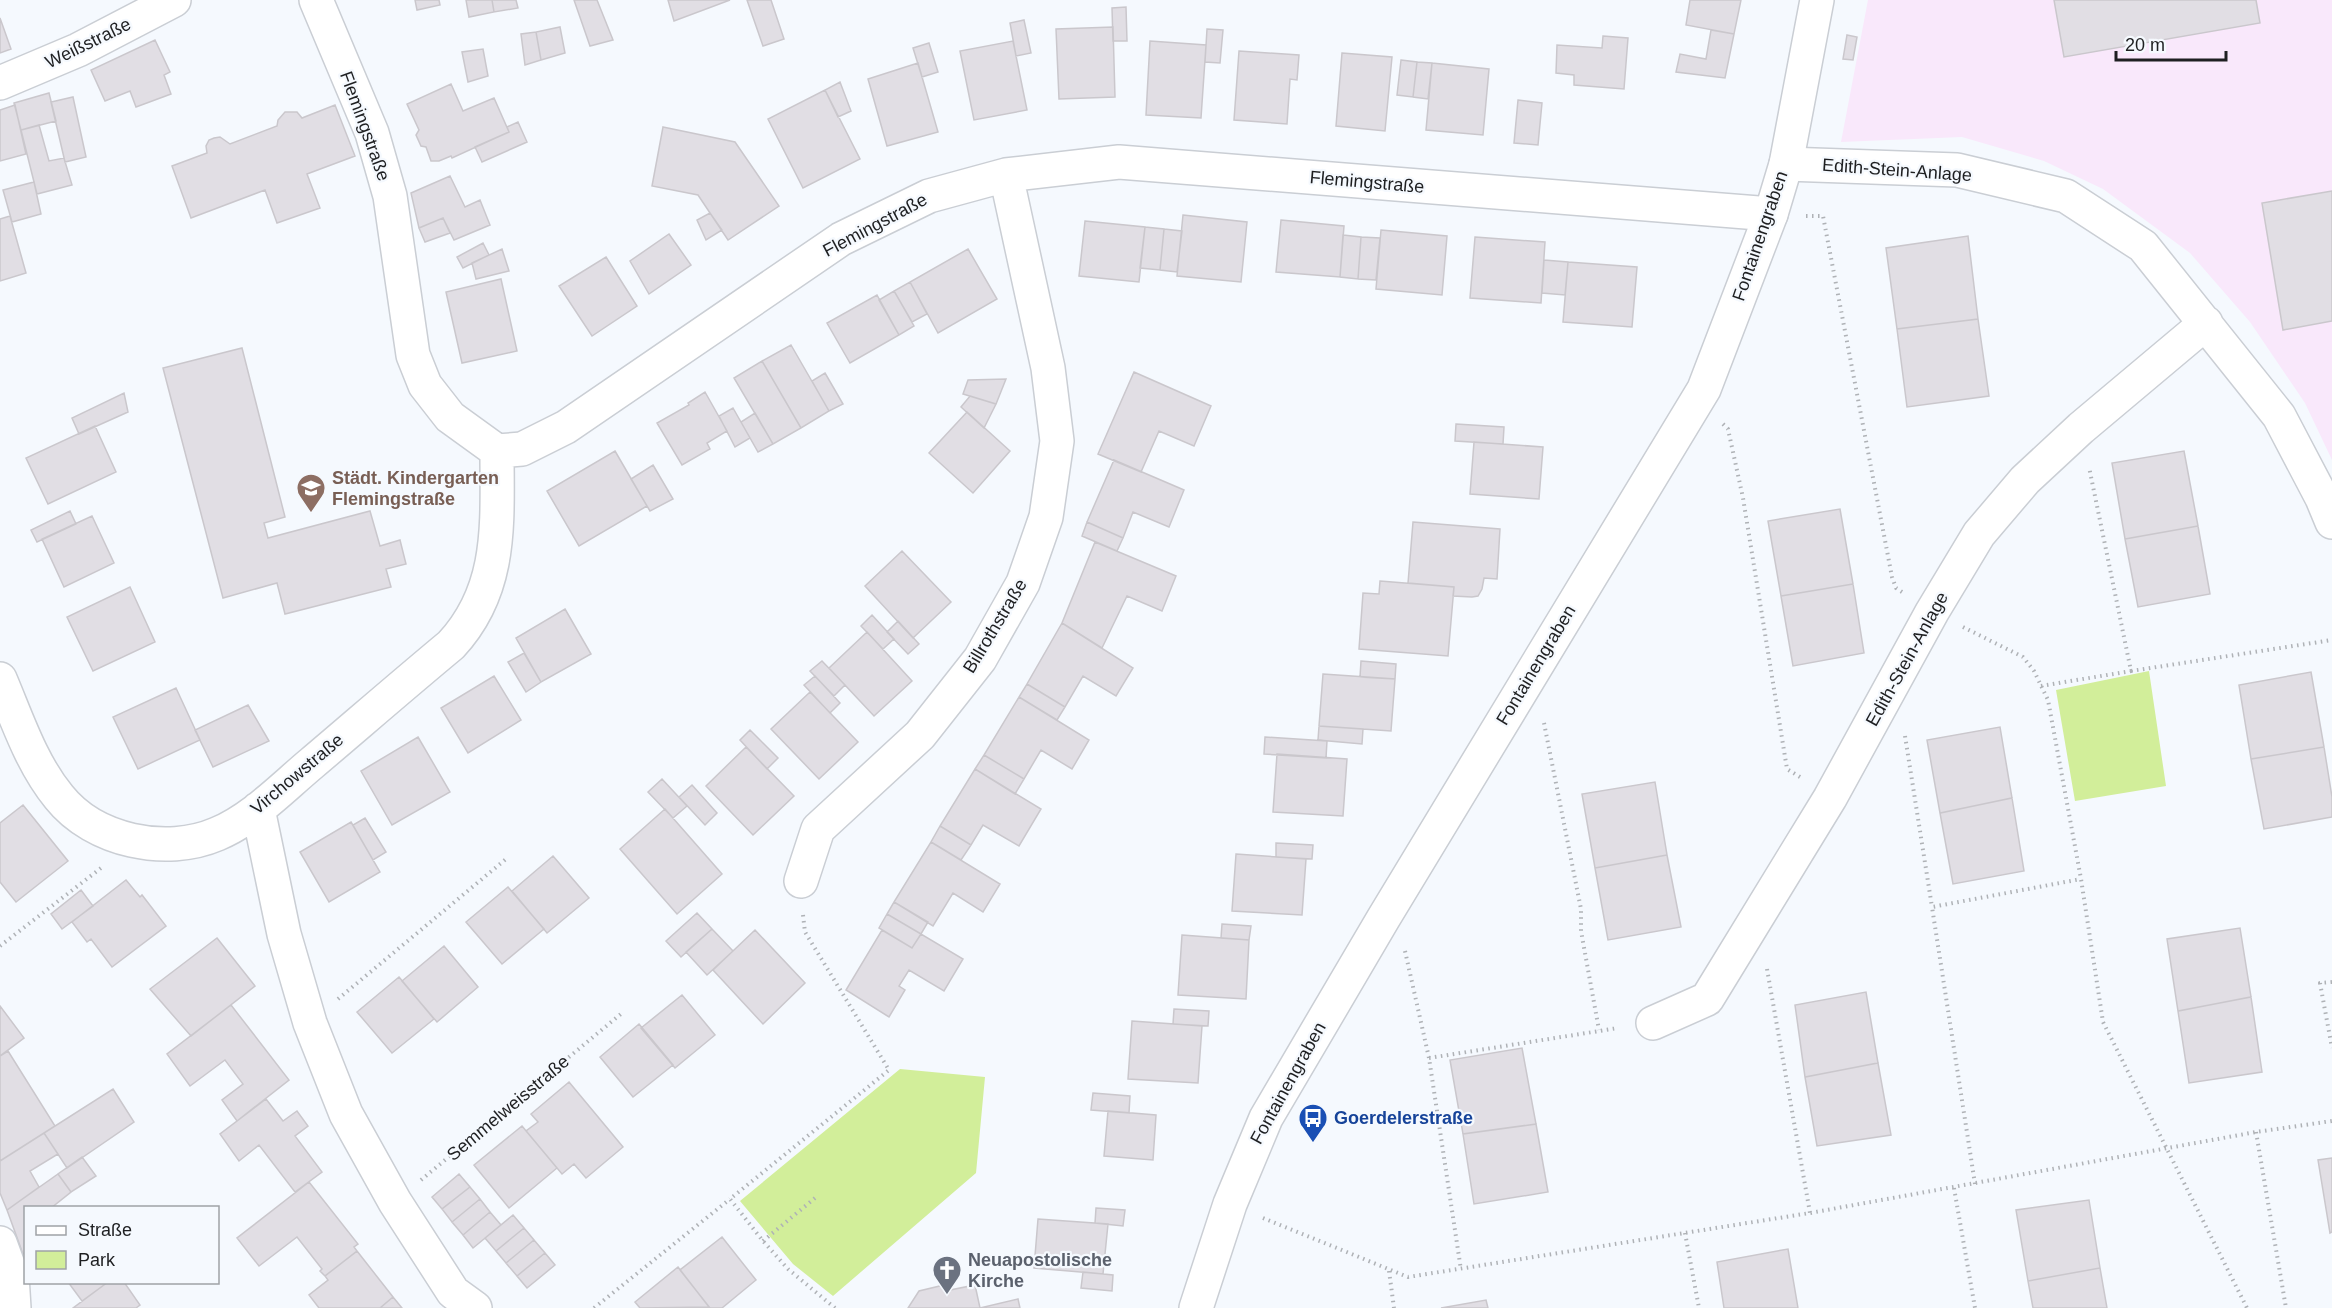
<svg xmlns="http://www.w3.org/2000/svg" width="2332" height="1308" viewBox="0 0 2332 1308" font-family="Arial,sans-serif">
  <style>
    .commercial { fill: #f9e8fb }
    .green { fill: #d2ee9a }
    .building { fill: #e1dee4; stroke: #cac7cc; stroke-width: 1.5 }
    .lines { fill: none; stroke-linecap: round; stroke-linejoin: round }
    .street-casing { stroke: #caced4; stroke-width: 36 }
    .secondary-casing { stroke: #caced4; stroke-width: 36 }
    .path { stroke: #afb2b6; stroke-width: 4; stroke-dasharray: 1.5 4.5; stroke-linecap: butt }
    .street { stroke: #fff; stroke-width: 33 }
    .secondary { stroke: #fff; stroke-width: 33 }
    .labels { text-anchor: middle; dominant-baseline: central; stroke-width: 4.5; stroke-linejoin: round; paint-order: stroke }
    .street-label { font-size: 18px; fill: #1e1f21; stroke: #f5f9fe }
    .education-label { font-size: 18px; font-weight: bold; fill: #785e54; stroke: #f5f9fe; text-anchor: start }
    .transit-label { font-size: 18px; font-weight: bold; fill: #164399; stroke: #f5f9fe; text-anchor: start }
    .worship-label { font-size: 18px; font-weight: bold; fill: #5b616d; stroke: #f5f9fe; text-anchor: start }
  </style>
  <rect width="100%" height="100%" fill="#f5f9fe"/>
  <path class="commercial" d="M1868,0H2332V460L2305,403L2250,322L2190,253L2103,189L2044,161L1962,137L1841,142Z"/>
  <path class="green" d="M2149,671L2166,786L2075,801L2056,690Z
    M900,1069L985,1077L976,1173L833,1296L793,1264L740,1201Z"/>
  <path class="building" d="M415,0H439L440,5L417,10Z
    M466,0H492L494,12L469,17Z
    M492,0H516L518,8L494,12Z
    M574,0H597L613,40L590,46Z
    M668,0H730L674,21Z
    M747,0H771L784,39L763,46Z
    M1690,0H1741L1734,34L1686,25Z
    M2054,0H2256L2260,23L2064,57Z
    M1126,7L1127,41H1113L1112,8Z
    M0,18L11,49L0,53Z
    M1024,20L1031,53L1016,56L1010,23Z
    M560,27L565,53L541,60L536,32Z
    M1113,27L1115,97L1059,99L1056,29Z
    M1207,29L1223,30L1220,63L1205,62Z
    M1711,30L1734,34L1725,78L1676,72L1680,54L1706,59Z
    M536,32L541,60L525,65L521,34Z
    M1847,35L1857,37L1853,60L1843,59Z
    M1603,36L1628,38L1624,89L1574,85V75L1556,73L1557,45L1602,48Z
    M155,40L170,72L164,75L171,94L136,107L130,91L105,101L91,70Z
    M1013,41L1027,110L974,120L960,51Z
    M1150,41L1206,45L1201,118L1146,115Z
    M929,43L938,72L922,77L913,48Z
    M483,49L488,76L468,82L462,52Z
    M1239,51L1299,55L1297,80L1290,79L1287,124L1234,120Z
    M1342,53L1392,57L1385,131L1336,126Z
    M1401,60L1417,62L1413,97L1397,95Z
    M1417,62L1432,63L1428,99L1413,97Z
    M918,63L938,132L887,146L868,79Z
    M1432,63L1489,69L1483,135L1426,130Z
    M840,82L851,111L838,117L825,90Z
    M451,84L463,111L494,98L509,132L452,158L451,156L439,161H431L426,147L421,146L416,135L419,130L407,104Z
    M825,90L860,159L803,188L768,119Z
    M49,93L56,121L21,130L14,103Z
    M73,97L86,157L65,162L51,102Z
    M1518,100L1542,103L1538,145L1514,143Z
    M15,105L26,154L0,161V110Z
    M335,105L355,156L307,174L320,208L277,223L265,190L191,218L172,166L207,153L206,146L209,140L214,138L220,137L230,144L277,126L278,120L285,112H297L302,118Z
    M518,122L527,142L482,162L475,147L509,132L507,127Z
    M39,125L49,161L64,158L72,185L37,194L21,130Z
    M663,127L735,142L779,206L728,240L698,195L652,186Z
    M450,176L465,207L480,200L490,225L454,240L443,218L419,228L411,193Z
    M34,182L41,214L12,222L3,190Z
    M2332,191V321L2283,330L2262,203Z
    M710,213L722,230L706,240L697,220Z
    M1183,215L1247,222L1241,282L1177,276Z
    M10,216L26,273L0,281V219Z
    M443,218L450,233L425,242L419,228Z
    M1281,220L1344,226L1340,277L1276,272Z
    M1085,221L1145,227L1139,282L1079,276Z
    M1145,227L1164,229L1160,270L1140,268Z
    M1164,229L1182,231L1177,272L1160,270Z
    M1381,230L1447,236L1442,295L1376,289Z
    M669,234L691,265L649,294L630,261Z
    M1343,235L1361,237L1358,279L1340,277Z
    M1968,236L1978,319L1897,329L1886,248Z
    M1361,237L1380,238L1376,280L1358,279Z
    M1475,237L1545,242L1541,303L1470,298Z
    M483,243L489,255L463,268L457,257Z
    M502,249L509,271L476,279L472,263Z
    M968,249L997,299L938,333L910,282Z
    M606,257L637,306L592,336L559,286Z
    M1544,260L1568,262L1565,295L1542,293Z
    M1568,262L1637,267L1632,327L1563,322Z
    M501,279L517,351L462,363L446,292Z
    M910,282L927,314L912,322L894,291Z
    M894,291L914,326L899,335L879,300Z
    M877,295L899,335L850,363L827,323Z
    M1978,319L1989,396L1907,407L1897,329Z
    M791,345L829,411L801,428L762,361Z
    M242,348L285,517L264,523L268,538L370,511L380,546L400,540L406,564L386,569L391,587L285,614L277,583L223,598L163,368Z
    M762,361L801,428L773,444L734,378Z
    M1134,372L1211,406L1194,446L1159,431L1141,472L1098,454Z
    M825,373L843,404L829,411L812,381Z
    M1006,379L996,404L963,394L968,380Z
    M705,392L727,431L707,443L710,449L682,465L657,423L689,405L688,403Z
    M124,393L128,412L79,434L72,418Z
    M970,396L996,404L984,428L961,407Z
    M733,408L750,438L735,447L719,416Z
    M967,412L1010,451L973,493L929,453Z
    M755,413L773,444L758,452L741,422Z
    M1456,424L1504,427L1503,444L1455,441Z
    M95,426L116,472L48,504L26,458Z
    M1474,442L1543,447L1539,499L1470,494Z
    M615,451L647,506L579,546L547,491Z
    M2184,451L2198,526L2125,539L2112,463Z
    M1114,460L1184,490L1169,527L1133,512L1123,538L1087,522Z
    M653,465L673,499L650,511L631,479Z
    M1840,509L1853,584L1781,596L1768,521Z
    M70,511L76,524L37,542L31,530Z
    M92,516L114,563L64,587L42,539Z
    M1087,522L1123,538L1117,551L1082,536Z
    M1413,522L1500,529L1497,579L1484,578L1482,589L1478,596L1472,597L1453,596L1454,587L1408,583Z
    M2198,526L2210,594L2138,607L2125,539Z
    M1095,542L1176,576L1162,611L1127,596L1102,648L1062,623Z
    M902,551L951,602L913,638L865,586Z
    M1380,581L1454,587L1448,656L1359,649L1363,593L1379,594Z
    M1853,584L1864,653L1793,666L1781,596Z
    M130,587L155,642L93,671L67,617Z
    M565,609L591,654L541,682L516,638Z
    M872,615L894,639L883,649L861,626Z
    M898,621L919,644L908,654L887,632Z
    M1062,623L1133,668L1116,696L1083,676L1065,707L1027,684Z
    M867,632L912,681L874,716L829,668Z
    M524,653L541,682L526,692L508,662Z
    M822,661L845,685L834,696L810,671Z
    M1361,661L1396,664L1395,679L1360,677Z
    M2311,672L2324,747L2251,759L2239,685Z
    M1323,674L1395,679L1391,731L1319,726Z
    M494,676L521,720L468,753L441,708Z
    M815,676L840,703L830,713L804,685Z
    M1027,684L1065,707L1057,720L1019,697Z
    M176,688L200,740L138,769L113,717Z
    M810,692L858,742L819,779L771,729Z
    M1019,697L1089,740L1072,769L1041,750L1024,779L984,755Z
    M248,705L269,741L213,767L195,730Z
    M1319,726L1363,729L1362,744L1318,740Z
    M2000,727L2012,798L1940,813L1927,740Z
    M750,730L778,758L767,769L740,740Z
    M418,737L450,792L392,825L361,771Z
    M1265,737L1327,741L1326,758L1264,754Z
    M746,747L794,796L753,835L706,786Z
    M2324,747L2332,797V817L2264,829L2251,759Z
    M1277,754L1347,759L1343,816L1273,812Z
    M984,755L1024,779L1015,794L975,769Z
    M975,769L1041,809L1019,846L983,825L971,845L940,826Z
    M662,779L687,806L673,818L648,792Z
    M1655,782L1667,855L1595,868L1582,794Z
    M692,785L717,813L705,825L679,797Z
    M2012,798L2024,871L1953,884L1940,813Z
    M23,805L68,861L16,902L0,882V823Z
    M665,809L722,874L677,914L620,849Z
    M365,818L386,852L373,860L353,825Z
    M351,822L380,872L329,902L300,852Z
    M940,826L971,845L961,860L931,842Z
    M931,842L1000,884L983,912L953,893L933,926L894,902Z
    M1276,843L1313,845L1312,859L1276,857Z
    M1236,854L1306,859L1302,915L1232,911Z
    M1667,855L1681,927L1608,940L1595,868Z
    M553,856L589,898L547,933L512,891Z
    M126,880L140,897L142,895L166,926L112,967L91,939L87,942L72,922Z
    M508,887L544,929L502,964L466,922Z
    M81,890L93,906L62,929L51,914Z
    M894,902L928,922L921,934L887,914Z
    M697,913L712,929L681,957L666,941Z
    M887,914L921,934L912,948L879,928Z
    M1222,924L1251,926L1249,940L1221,938Z
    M2240,928L2251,997L2178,1011L2167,939Z
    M712,929L733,951L707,975L686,952Z
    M755,930L805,983L763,1024L713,970Z
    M882,930L912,948L921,934L963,959L944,991L909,970L899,986L905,990L889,1017L846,990Z
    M1182,935L1249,940L1246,999L1178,995Z
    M217,938L255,986L191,1036L150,989Z
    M444,946L478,987L437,1022L402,981Z
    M399,977L434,1019L392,1053L357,1012Z
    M1866,992L1878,1063L1805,1077L1795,1005Z
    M682,995L715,1035L675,1068L641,1028Z
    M2251,997L2262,1072L2189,1083L2178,1011Z
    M231,1005L289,1080L237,1121L222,1100L243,1084L225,1060L190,1086L167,1054Z
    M0,1006L24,1038L0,1056Z
    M1174,1009L1209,1011L1208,1026L1173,1024Z
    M1132,1021L1202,1026L1198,1083L1128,1079Z
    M639,1024L673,1065L633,1097L600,1057Z
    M1522,1048L1536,1124L1463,1134L1450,1060Z
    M8,1051L55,1126L0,1161V1056Z
    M1878,1063L1891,1135L1817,1146L1805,1077Z
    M569,1082L623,1147L586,1178L574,1164L562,1174L526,1131L538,1122L531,1114Z
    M113,1089L134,1122L67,1168L44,1133Z
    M1093,1093L1130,1096L1129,1113L1091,1110Z
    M266,1099L283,1121L297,1111L308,1126L295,1136L322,1172L295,1192L259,1145L239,1161L220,1134Z
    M1108,1111L1156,1115L1153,1160L1104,1156Z
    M1536,1124L1548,1192L1474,1204L1463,1134Z
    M522,1126L557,1168L509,1208L474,1165Z
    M44,1133L58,1154L30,1171L39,1187L7,1210L0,1193V1161Z
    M82,1157L96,1176L71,1192L58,1174Z
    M2332,1158V1232L2330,1233L2318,1160Z
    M58,1174L71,1192L51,1208H26V1252L23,1254L7,1210Z
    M459,1174L470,1187L442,1209L432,1197Z
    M309,1182L358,1244L354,1247L357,1251L325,1276L320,1271L322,1269L297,1237L259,1266L237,1238Z
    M470,1187L480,1199L452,1222L442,1209Z
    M480,1199L490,1212L463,1235L452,1222Z
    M2089,1200L2100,1268L2028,1281L2016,1210Z
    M1096,1208L1125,1210L1123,1226L1095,1223Z
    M490,1212L501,1225L473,1248L463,1235Z
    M513,1215L524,1228L496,1251L485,1238Z
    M1038,1219L1108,1224L1103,1274L1034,1268Z
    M524,1228L534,1240L506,1263L496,1251Z
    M722,1237L756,1280L722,1308H710L680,1270Z
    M534,1240L545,1253L517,1276L506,1263Z
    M1788,1249L1798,1308H1724L1717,1262Z
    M357,1251L393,1297L380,1308H319L309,1295L328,1280L325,1276Z
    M545,1253L555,1265L527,1288L517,1276Z
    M678,1267L709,1307L640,1308L635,1302Z
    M2100,1268L2107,1308H2033L2028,1281Z
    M1083,1272L1113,1275L1112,1291L1081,1288Z
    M68,1282H108L82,1301Z
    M108,1282H124L140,1305L136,1308H73Z
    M944,1285L945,1291L975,1285L980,1308L1018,1299L1020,1308H908L919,1291Z
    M393,1297L402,1308H380Z
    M1486,1300L1488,1308H1441Z"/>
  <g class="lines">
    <g class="street-casing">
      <path id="street" d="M316,0L372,133L390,196L413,355L425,385L450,417L497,451L522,449L566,427L841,239L929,196L1006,175L1119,162L1771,214
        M0,83L78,50L174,0
        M1786,164L1957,170L2066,196L2143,246L2279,416L2322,498L2332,522
        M0,679C17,719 31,763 59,797C94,841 166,856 217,834C253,819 282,788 312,763C358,724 404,684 451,645C503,589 497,523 497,451
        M258,809L284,934L310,1023L346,1114L395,1202L453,1292L475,1308
        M801,881L818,829L920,735L980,659L1023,583L1046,517L1057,441L1048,368L1006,175
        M1653,1023L1707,999L1830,798L1932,612L1979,534L2025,480L2081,428L2206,323
        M0,1243L12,1276L14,1308"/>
    </g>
    <g class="secondary-casing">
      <path id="secondary" d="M1196,1308L1230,1204L1266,1118L1383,919L1704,389L1771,214L1786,164L1817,0"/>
    </g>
    <path class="path" d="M1806,216H1823L1892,577L1896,588L1902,592
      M1723,424L1728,429L1743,498L1787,769L1800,777
      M1963,627L2023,657L2034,671L2048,700L2081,879L2103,1022L2247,1308
      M2131,671L2332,640
      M2041,686L2131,671L2089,467
      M1544,723L1581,909V931L1599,1030
      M1905,736L1932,907
      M803,915L805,932L889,1070L730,1199L763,1241L788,1269L835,1308
      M0,946L101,868
      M1405,951L1429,1058L1461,1270
      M1767,969L1810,1213
      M2332,982L2320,983L2332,1048
      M338,999L506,859
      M1429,1058L1618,1028
      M2256,1132L2286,1308
      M421,1180L622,1013
      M1975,1184L1932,907L2081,879
      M1954,1188L1975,1308
      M1263,1218L1408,1277L1810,1213L2256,1132L2332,1121
      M1685,1233L1699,1308
      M763,1241L815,1198
      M1389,1271L1394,1308
      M594,1308L730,1199"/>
    <use href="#street" class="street"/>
    <use href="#secondary" class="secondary"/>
  </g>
  <defs>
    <g id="school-pin" transform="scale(1.5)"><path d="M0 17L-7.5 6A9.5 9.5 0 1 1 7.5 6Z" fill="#8d6e63" stroke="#f5f9fe"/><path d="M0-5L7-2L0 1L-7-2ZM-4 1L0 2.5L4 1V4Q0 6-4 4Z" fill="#fff"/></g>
    <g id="bus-pin" transform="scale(1.5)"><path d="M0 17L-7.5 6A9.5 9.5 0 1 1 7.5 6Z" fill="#1a4fb4" stroke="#f5f9fe"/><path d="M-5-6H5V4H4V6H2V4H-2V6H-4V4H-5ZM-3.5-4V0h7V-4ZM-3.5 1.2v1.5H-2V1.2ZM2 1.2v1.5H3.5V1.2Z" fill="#fff"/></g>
    <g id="church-pin" transform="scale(1.5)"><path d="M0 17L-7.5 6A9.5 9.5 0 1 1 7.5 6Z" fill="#6b7280" stroke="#f5f9fe"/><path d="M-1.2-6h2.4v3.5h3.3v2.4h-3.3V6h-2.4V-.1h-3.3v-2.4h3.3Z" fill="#fff"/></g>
  </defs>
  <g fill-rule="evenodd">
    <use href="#school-pin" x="311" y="488"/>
    <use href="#bus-pin" x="1313" y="1118"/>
    <use href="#church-pin" x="947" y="1270"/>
  </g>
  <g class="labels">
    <g class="street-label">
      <text transform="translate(88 43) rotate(-26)">Weißstraße</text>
      <text transform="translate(365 126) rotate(70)">Flemingstraße</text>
      <text transform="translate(1897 170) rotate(4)">Edith-Stein-Anlage</text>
      <text transform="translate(1367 182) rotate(5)">Flemingstraße</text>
      <text transform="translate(875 225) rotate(-28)">Flemingstraße</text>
      <text transform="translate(1760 236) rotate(-71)">Fontainengraben</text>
      <text transform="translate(995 626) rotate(-59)">Billrothstraße</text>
      <text transform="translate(1907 659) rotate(-61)">Edith-Stein-Anlage</text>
      <text transform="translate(1536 665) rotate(-59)">Fontainengraben</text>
      <text transform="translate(297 774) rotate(-40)">Virchowstraße</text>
      <text transform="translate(1288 1083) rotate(-61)">Fontainengraben</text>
      <text transform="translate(508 1108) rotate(-40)">Semmelweisstraße</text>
    </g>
    <g class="education-label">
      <text x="332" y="478">Städt. Kindergarten<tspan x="332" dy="21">Flemingstraße</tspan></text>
    </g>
    <g class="transit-label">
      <text x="1334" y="1118">Goerdelerstraße</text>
    </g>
    <g class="worship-label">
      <text x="968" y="1260">Neuapostolische<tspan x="968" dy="21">Kirche</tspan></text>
    </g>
  </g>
  <rect x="24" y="1206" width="195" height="78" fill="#f5f9fe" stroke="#9fa2a6" stroke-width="1.5"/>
  <rect x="36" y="1226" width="30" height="9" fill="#ffffff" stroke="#9fa2a6" stroke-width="1.5"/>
  <text x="78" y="1236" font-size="18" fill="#1e1f21">Straße</text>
  <rect x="36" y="1251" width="30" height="18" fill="#d2ee9a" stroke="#9fa2a6" stroke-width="1.5"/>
  <text x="78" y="1266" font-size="18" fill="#1e1f21">Park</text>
  <path d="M2116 51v9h110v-9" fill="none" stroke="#1e1f21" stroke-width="3"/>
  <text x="2125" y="51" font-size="18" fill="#1e1f21" stroke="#f5f9fe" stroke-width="4.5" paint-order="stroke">20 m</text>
</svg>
